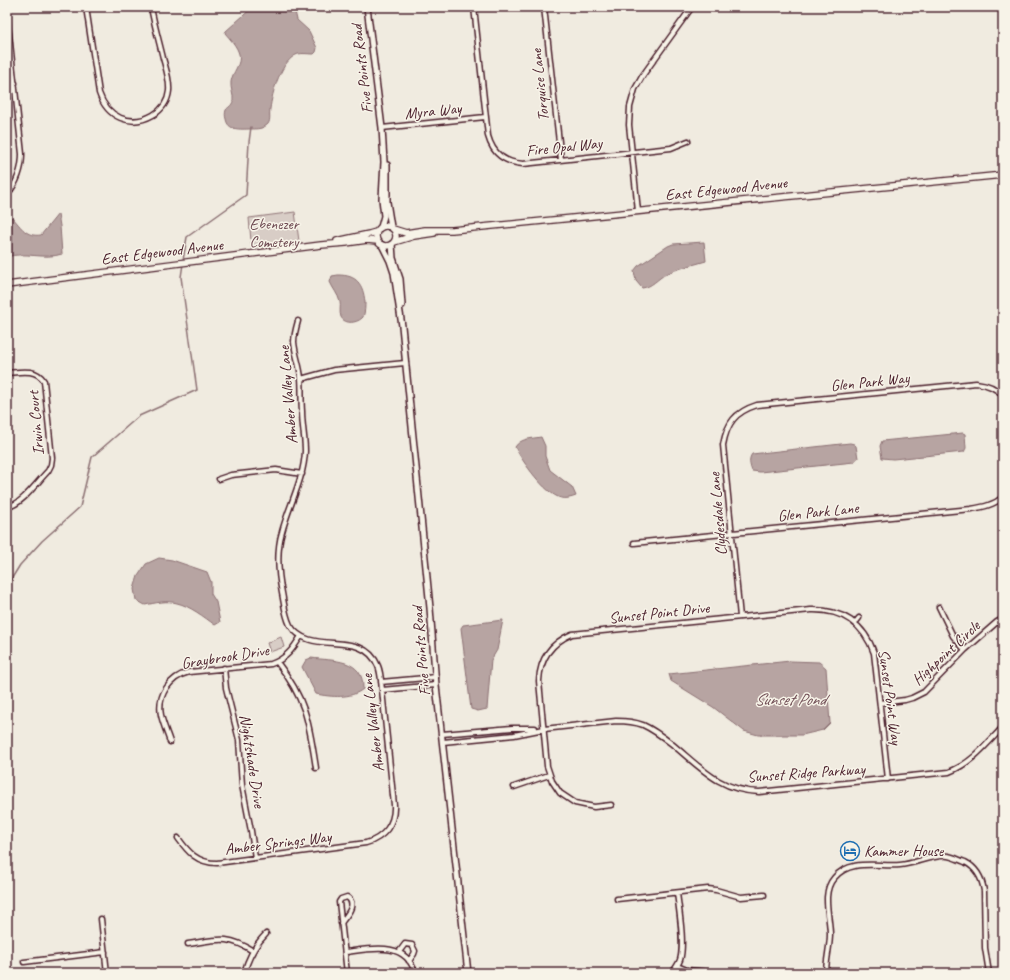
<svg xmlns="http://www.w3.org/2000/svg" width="1010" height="980" viewBox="0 0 1010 980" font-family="Caveat,sans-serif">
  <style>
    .green { fill: #d8cdc6; stroke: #917678 }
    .water { fill: #b7a4a2; stroke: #8b6f72 }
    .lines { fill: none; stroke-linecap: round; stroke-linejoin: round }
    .stream { stroke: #8b6f72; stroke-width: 1.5 }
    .minor-casing { stroke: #4a1f2b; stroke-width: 7 }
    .tertiary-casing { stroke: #4a1f2b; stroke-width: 8 }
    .secondary-casing { stroke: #4a1f2b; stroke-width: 8 }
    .minor { stroke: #f7f3e8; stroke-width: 4 }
    .tertiary { stroke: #f7f3e8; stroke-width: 5 }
    .secondary { stroke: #f7f3e8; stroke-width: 5.5 }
    .labels { text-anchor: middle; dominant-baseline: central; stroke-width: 3; stroke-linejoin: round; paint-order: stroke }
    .street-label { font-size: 16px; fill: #4a1f2b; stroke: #f7f3e8 }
    .park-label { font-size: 16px; fill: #6e4a52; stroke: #f7f3e8 }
    .poi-label { font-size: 16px; fill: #4a1f2b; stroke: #f7f3e8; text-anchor: start }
    .water-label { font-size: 17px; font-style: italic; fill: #704e55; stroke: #f7f3e8 }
  </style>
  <rect width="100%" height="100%" fill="#f0ebe0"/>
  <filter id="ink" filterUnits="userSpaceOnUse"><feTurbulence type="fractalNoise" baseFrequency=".025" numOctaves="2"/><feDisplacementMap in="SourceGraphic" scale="8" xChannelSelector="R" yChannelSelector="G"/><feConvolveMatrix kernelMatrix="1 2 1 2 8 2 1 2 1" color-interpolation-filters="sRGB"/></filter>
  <g filter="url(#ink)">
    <path class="green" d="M295,212L300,248L252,253L249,218Z
      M281,637L284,647L270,652L267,643Z"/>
    <path class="water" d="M253,7H294L297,20L309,31L317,48L316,52L314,54C309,54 303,53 298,54C281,60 272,93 270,109C269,114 271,120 268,124C263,129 257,129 251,129C240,129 228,131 226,119C225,116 225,113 226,110C228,107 232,106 233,101C234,95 230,88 231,82C232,72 242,64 239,54C237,46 230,39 225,33L226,31Z
      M58,214L60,226L62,254C44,260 24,251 7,257V220L12,217C22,228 26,237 41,235Z
      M704,242L706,261C693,265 678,268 666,274C657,279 652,287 642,288L636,281L634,271L638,266L668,246L673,244Z
      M338,275C357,275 363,284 365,302C365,306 365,313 363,317C358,323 345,325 341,317C339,312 341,306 340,302C338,294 333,289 330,282L332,276Z
      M963,433L965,434L966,448L964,452L893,459L882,458L880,446L882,441Z
      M541,437L545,446V456L550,470L572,487L576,496C571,498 566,499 561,498C545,494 522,461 515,447C521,438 530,439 541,437Z
      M850,443L854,444L856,446L858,458L854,462L760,472L752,471C750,466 748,459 752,454Z
      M159,558L172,560L207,572L211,582V594L216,602L220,622L215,625C204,617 190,606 177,603C167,600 155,603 145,605L136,600L134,589L138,576L146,564Z
      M503,620L497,650L491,660L487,709L478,711L471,709L461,628L463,625Z
      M311,658C333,661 364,658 363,689C351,699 331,697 316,694L302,667L306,660Z
      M790,661L819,662L826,668L830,723L823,730L802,735H758L744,731L713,707L671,681L669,674Z"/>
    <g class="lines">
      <path class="stream" d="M183,260L187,237L246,195L249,142L251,127
        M7,586L20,565L42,541L80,507L92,457L139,416L197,390L181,277L183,264"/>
      <g class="minor-casing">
        <path id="minor" d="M86,7L99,93C107,117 130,128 153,115C162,110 168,101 169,91C170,80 166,69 163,58C159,41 154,24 151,7
          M474,7L488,136C493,154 504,162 523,164L671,148L688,141
          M544,7L561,160
          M7,15L22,154C22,169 17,183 7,195
          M7,84L15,83
          M382,128L485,117
          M638,211L629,125L630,107L635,89L643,75L692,7
          M7,373C20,372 36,368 44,381L52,458L51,465L48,471C37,482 22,505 7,507
          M301,379L334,370L405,363
          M219,479L231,475L276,470L302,474
          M634,543L971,509C983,507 994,505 1003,497
          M939,607L953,636L965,650
          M740,617L723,445C727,423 735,412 757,405L976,383C986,384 996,387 1003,396
          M855,623L859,618
          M277,662C306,699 309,722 316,768
          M224,668L226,688L239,740L242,785L251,831L255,858
          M381,682L436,677
          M382,690L436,685
          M880,703L905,700L912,698L924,692L965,650L997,622L1003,619
          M442,734L512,728H535
          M170,742C167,733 163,724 161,715C157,695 170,677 189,672L271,664C286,659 293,649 301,636
          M443,742L514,735L544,729L616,721C625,721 635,722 643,725C654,730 663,737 672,744C700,767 720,791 759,792L949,772C972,763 986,745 1003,727
          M514,787L549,775
          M611,805L594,807L575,803L560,793L552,781L547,766L539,681C540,658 551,643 572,634L811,610C842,609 864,624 874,653L888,779
          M178,838C188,852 197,863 217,863L366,843C384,838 395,824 394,805L382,690C381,682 381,673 378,666C362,627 310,658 290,625C285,615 284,603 282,593C278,573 276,552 282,532C289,505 304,479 305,451C305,438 302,425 302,411C301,400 302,389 301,378C300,366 295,354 294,342C294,335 296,328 298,321
          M617,899L708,889L716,890L741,897L764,895
          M101,919L107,973
          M341,923C346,916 358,904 347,897L341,899L339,902L347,973
          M188,944C216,940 227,934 253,951
          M345,952C370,949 406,940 415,973
          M399,952L405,944L412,945L415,951L414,954L409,961
          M24,962L105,952
          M677,966L687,970L721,973
          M244,973C248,958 255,945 266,934
          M672,973C675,969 678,965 680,960C685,944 679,910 677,893
          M826,973C826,960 830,947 830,934C830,916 821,893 834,878C850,858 879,867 900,865C915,864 934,854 948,856C954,857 959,860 965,862C977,868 982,878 984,891L985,948L989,973"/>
      </g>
      <g class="tertiary-casing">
        <path id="tertiary" d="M367,7L382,128L384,162L382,199L384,216L381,227
          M387,165V202L391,227
          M392,244L393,258L400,279L402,305
          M382,245L390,261L394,273L402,326L430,608L436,685L468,973"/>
      </g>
      <g class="secondary-casing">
        <path id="secondary" d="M376 236a10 10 0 1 1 20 0a10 10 0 1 1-20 0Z
          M393,229L406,233L425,230H452L1003,175
          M337,241L369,234L376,232
          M394,242L414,236L434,233
          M7,285L321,245L346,243L367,240L377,241"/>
      </g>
      <use href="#minor" class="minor"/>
      <use href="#tertiary" class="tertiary"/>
      <use href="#secondary" class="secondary"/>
    </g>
  </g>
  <defs>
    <g id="hotel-ring" transform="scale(1)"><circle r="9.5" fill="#f7f3e8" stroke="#1f6fb2" stroke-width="1.5"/><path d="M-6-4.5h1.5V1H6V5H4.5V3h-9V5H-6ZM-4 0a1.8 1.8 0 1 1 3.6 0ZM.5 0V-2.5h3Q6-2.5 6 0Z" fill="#1f6fb2"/></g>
  </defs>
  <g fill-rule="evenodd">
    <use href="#hotel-ring" x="850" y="851"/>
  </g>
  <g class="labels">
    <g class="street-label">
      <text transform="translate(362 69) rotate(-97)">Five Points Road</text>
      <text transform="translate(540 85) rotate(-96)">Torquise Lane</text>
      <text transform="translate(433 111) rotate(-6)">Myra Way</text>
      <text transform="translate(564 147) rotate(-6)">Fire Opal Way</text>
      <text transform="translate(726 189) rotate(-6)">East Edgewood Avenue</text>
      <text transform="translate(162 252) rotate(-7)">East Edgewood Avenue</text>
      <text transform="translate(870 382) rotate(-6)">Glen Park Way</text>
      <text transform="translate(288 395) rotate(-95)">Amber Valley Lane</text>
      <text transform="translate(36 423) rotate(-95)">Irwin Court</text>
      <text transform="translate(818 512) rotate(-6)">Glen Park Lane</text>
      <text transform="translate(718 514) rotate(-95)">Clydesdale Lane</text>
      <text transform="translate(659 613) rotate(-6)">Sunset Point Drive</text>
      <text transform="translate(421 651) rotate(-95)">Five Points Road</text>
      <text transform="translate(946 653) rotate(-43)">Highpoint Circle</text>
      <text transform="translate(225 657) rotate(-9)">Graybrook Drive</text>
      <text transform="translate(890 697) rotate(82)">Sunset Point Way</text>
      <text transform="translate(373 723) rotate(-97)">Amber Valley Lane</text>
      <text transform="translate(252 761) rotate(81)">Nightshade Drive</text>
      <text transform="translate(806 773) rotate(-4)">Sunset Ridge Parkway</text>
      <text transform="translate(278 843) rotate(-7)">Amber Springs Way</text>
    </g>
    <g class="park-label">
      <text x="274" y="224">Ebenezer<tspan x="274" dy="18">Cometery</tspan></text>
    </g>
    <g class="poi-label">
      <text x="864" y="851">Kammer House</text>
    </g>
    <g class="water-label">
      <text x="790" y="699">Sunset Pond</text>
    </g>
  </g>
  <rect width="1010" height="980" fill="none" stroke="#f7f3e8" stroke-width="24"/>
  <rect x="12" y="12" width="986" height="956" fill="none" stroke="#4a1f2b" stroke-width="1.5" filter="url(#ink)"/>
</svg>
